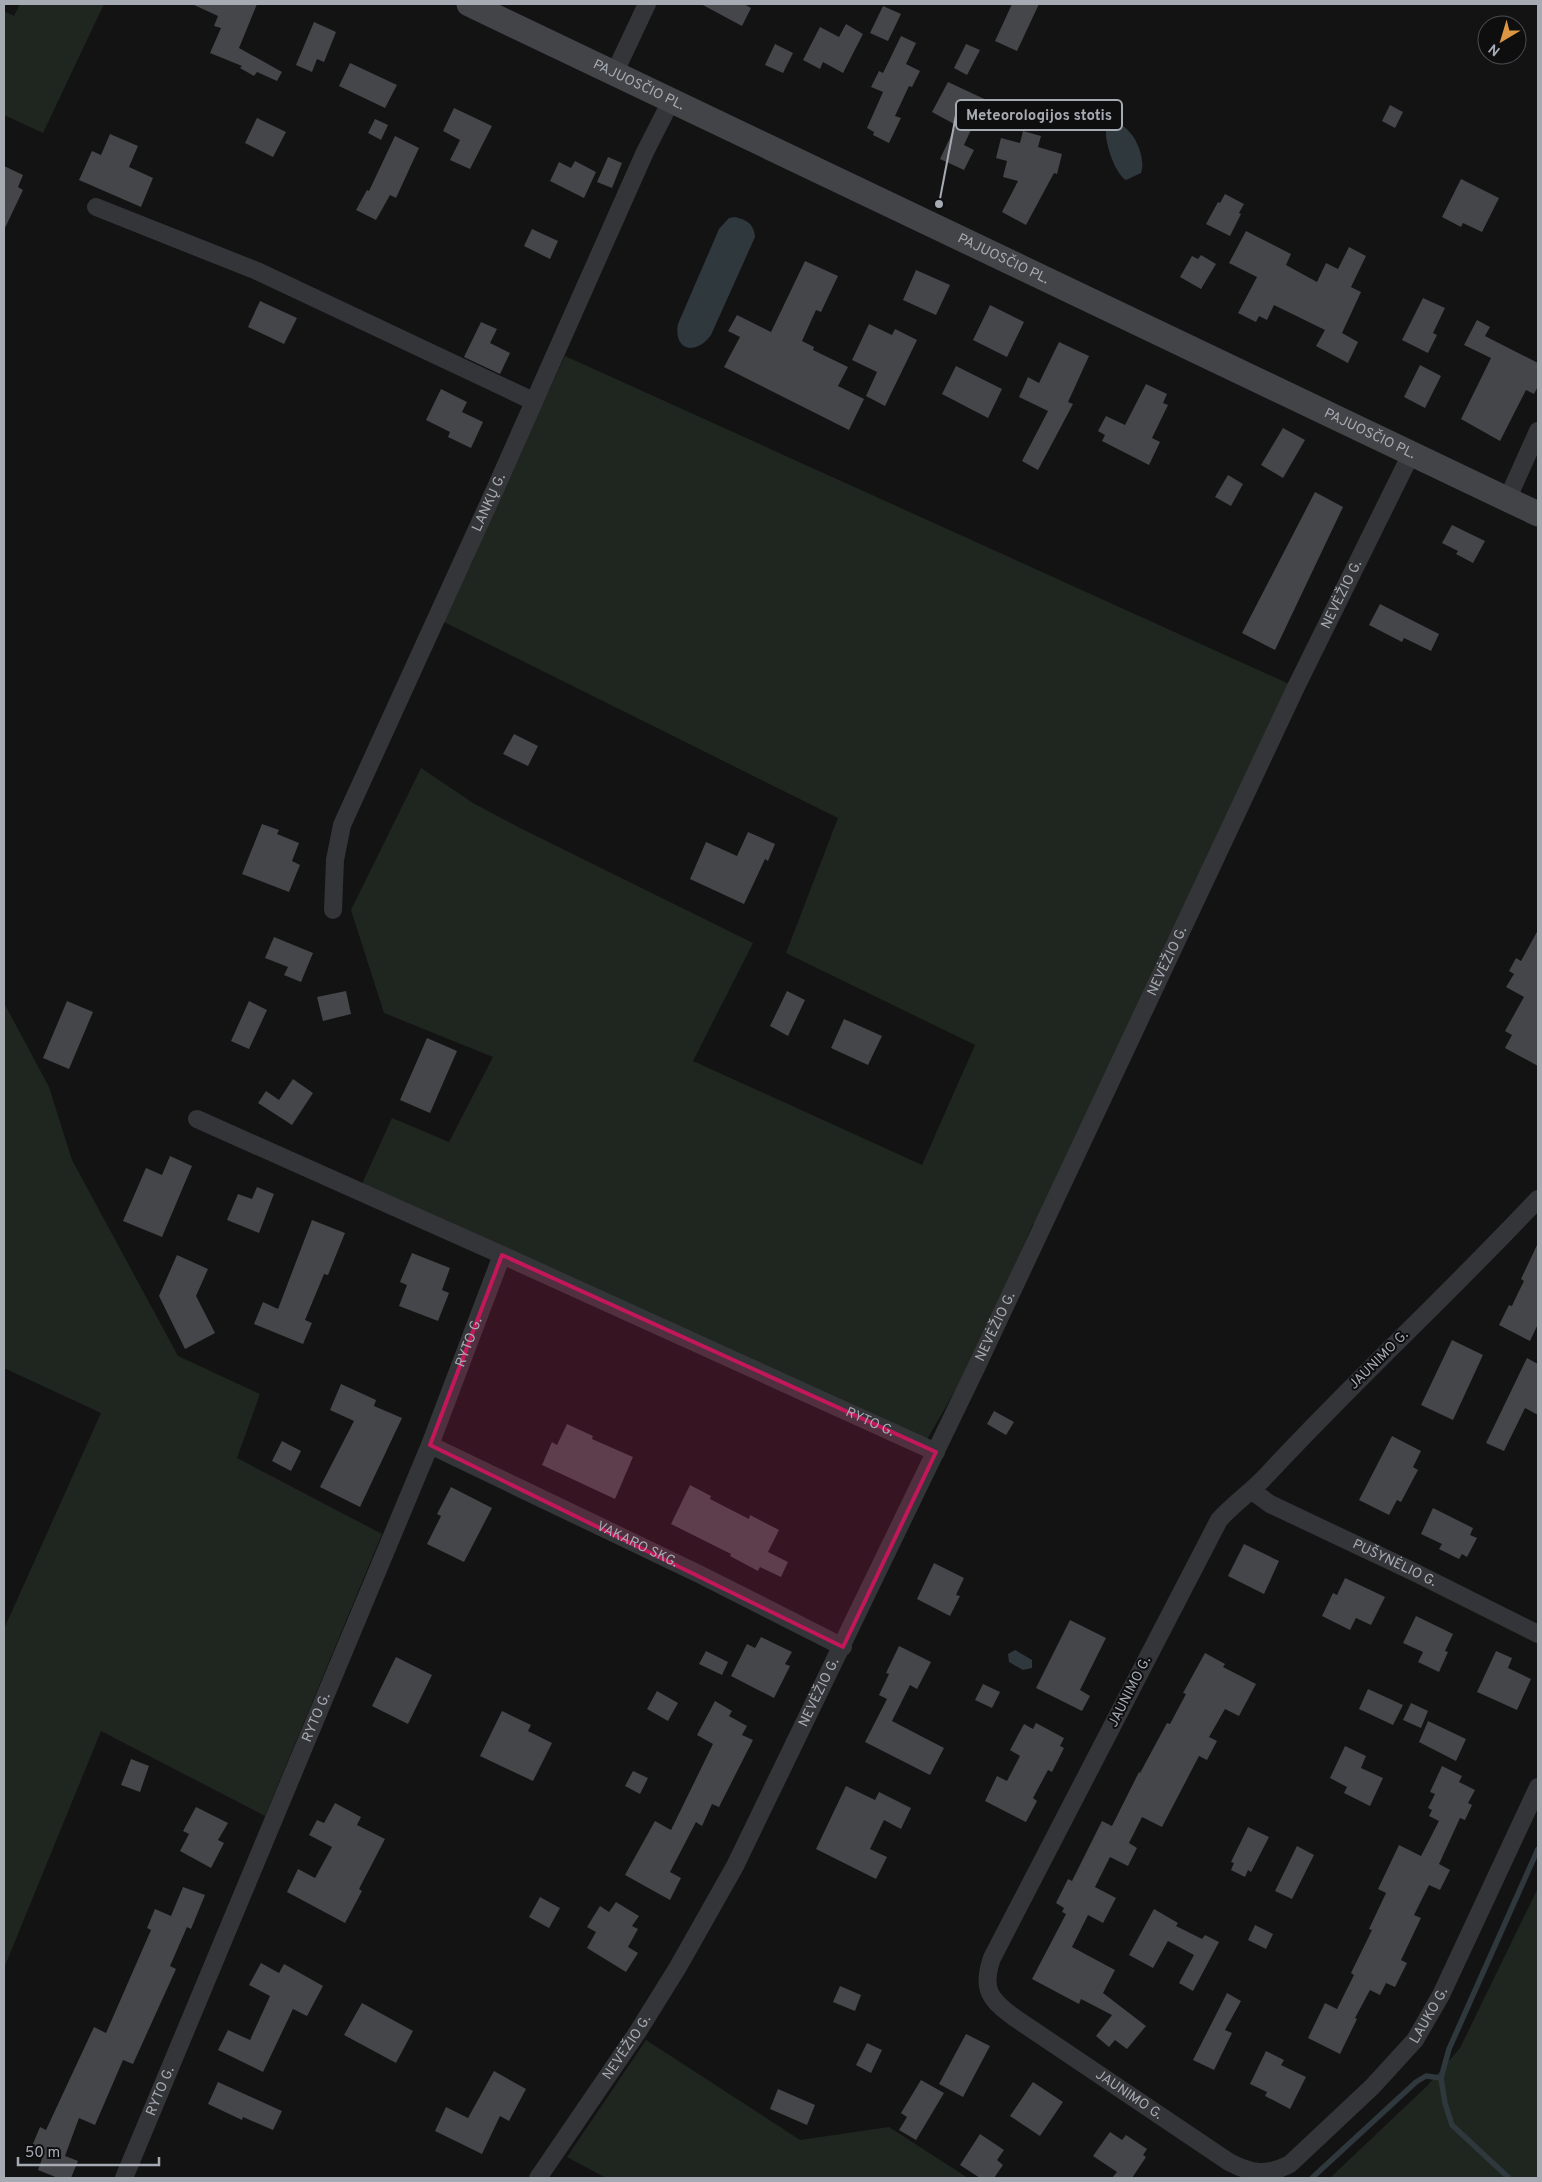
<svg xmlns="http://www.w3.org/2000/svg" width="1542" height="2182" viewBox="0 0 1542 2182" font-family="Overpass,sans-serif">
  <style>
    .green { fill: #1f2620 }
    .water { fill: #2f383d }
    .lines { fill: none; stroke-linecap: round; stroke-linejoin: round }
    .stream { stroke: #2f383d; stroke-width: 5.5 }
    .building { fill: #454649 }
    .minor { stroke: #343538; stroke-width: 18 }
    .secondary { stroke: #424448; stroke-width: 25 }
    .marked { fill: #c2185b; fill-opacity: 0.2; stroke: #c2185b; stroke-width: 4; stroke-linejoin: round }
    .labels { text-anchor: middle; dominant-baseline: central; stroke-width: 4; stroke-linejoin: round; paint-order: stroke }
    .street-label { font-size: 14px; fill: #a6abb3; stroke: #0e0e0f }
    .leader { fill: none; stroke: #a6abb3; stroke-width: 2 }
    .callout-dot { fill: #a6abb3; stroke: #0e0e0f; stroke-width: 2 }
    .callout { fill: #0e0e0f; stroke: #a6abb3; stroke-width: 2 }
    .callout-label { font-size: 15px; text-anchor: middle; font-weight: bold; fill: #a6abb3 }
  </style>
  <rect width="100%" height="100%" fill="#131314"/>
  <path class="green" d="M20,4H104L43,133L4,115V11L14,16Z
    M565,356L1296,687L1046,1220L1033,1224L969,1367L926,1441L362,1184L392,1118L449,1142L493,1057L384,1013L351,910L421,768L473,803L520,828L753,943L693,1061L922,1165L975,1045L786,953L838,818L432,616L511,471Z
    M4,1003L49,1087L72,1160L178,1356L260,1394L237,1458L382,1534L265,1816L101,1731L4,1968V1629L101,1413L4,1368Z
    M1538,1888V2178H1330L1427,2086L1460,2048Z
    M646,2040L800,2140L889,2127L968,2178H606L567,2157Z"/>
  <path class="water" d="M1113,123C1132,123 1147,157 1141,173L1126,180C1115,174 1105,143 1106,131Z
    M735,217C747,220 754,224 755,237L711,335C695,357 673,349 678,324L719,229L729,218Z
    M1015,1650L1032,1660V1668L1023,1670L1009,1662L1008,1654Z"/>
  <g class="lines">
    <path class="stream" d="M1312,2178L1416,2082L1426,2076L1441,2078
      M1509,2178L1452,2125L1445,2103L1441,2078L1449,2049L1538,1849"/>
  </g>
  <path class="building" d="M192,4H257L239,48L282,72L277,81L257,72L254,76L240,68L242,66L210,53L221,28L214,26L218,16Z
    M701,4H744L751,8L742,26Z
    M1012,4H1039L1017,51L995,41Z
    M883,6L901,14L888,41L870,33Z
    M314,22L336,32L324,62L317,59L312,72L296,65Z
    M846,24L863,34L843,73L823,62L820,69L803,60L820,27L839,37Z
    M901,36L916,43L906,64L920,71L912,87L909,86L895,116L901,118L889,143L873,135L874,132L867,128L883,92L871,87L879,71L883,73Z
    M775,44L793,53L783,73L765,65Z
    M966,44L980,50L967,75L954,68Z
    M350,63L397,85L385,108L339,86Z
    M948,82L995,104L986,124L976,119L964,145L974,150L964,170L940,159L956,125L932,112Z
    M1390,105L1403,112L1395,128L1382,121Z
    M454,108L492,126L470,169L450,160L460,140L443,131Z
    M257,118L286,132L273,157L245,143Z
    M375,119L388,125L381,140L368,133Z
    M1023,131L1041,136L1038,147L1062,154L1057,174L1054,173L1026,225L1002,212L1018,181L1003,177L1007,161L996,158L1001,138L1020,143Z
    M110,134L138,146L129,167L153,178L141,207L79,180L92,151L101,155Z
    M395,136L419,148L396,198L390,195L376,220L356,210L367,190L369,191Z
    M608,157L622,163L612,188L597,182Z
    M575,161L596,172L584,198L550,181L559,162L571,168Z
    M4,166L23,175L18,187L23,190L4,230Z
    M1461,179L1499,198L1482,232L1463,223L1461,227L1442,217Z
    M1225,194L1244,204L1239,213L1241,214L1230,236L1206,224L1218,202L1220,203Z
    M532,229L558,241L550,259L524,246Z
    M1246,231L1291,254L1286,265L1317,282L1326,263L1338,269L1349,247L1366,256L1351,287L1361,292L1342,333L1358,342L1348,363L1316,346L1325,330L1274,305L1267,320L1259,316L1256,322L1238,313L1257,277L1229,263Z
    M1201,255L1216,264L1201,289L1180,277L1192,256L1198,259Z
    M805,261L838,276L821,312L816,310L802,341L814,347L813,350L848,367L838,386L864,399L849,430L724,367L740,337L728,331L737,315L771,332Z
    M916,270L950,285L936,315L903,300Z
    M1423,298L1445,308L1433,333L1437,335L1428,353L1402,340Z
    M260,301L297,318L284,344L248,327Z
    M990,305L1024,322L1007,357L973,340Z
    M1477,320L1490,327L1485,336L1538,363V386L1534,394L1526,390L1500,441L1461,419L1491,358L1464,345Z
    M481,322L497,329L490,343L510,353L500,374L464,357Z
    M869,324L892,335L895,329L917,340L885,406L866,396L877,372L852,360Z
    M1059,342L1089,356L1068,402L1073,404L1038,470L1022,461L1048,411L1019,397L1028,377L1039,383Z
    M1420,365L1441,376L1425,408L1404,397Z
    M956,366L1002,389L988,418L942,394Z
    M1146,384L1167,394L1163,403L1168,405L1152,438L1160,442L1149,465L1102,441L1105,435L1098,431L1106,416L1125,425Z
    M441,389L467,402L462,412L483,422L471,448L448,437L450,432L426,420Z
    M1283,428L1305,440L1283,478L1261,465Z
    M1228,475L1243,484L1231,506L1215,497Z
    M1315,492L1343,507L1275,650L1242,633Z
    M1452,525L1485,541L1473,563L1456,554L1458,551L1442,543Z
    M1380,604L1439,634L1431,651L1404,638L1402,642L1369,625Z
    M514,734L538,746L528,766L503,754Z
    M262,824L279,830L277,834L299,843L292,861L300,865L289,892L242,874Z
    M748,832L775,844L768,861L765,859L744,904L690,879L706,842L737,856Z
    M1538,930V1066L1505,1048L1512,1035L1505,1031L1524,997L1506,987L1514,974L1509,971L1516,958L1521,961Z
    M274,937L313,953L301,982L284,975L288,967L265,958Z
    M346,991L351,1014L323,1021L317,997Z
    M787,991L805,1000L788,1036L770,1026Z
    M67,1001L93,1012L69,1069L43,1058Z
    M249,1001L267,1010L249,1049L231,1041Z
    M844,1019L882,1036L868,1065L831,1048Z
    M427,1038L457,1051L430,1113L400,1100Z
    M293,1079L313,1093L292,1125L258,1103L266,1091L279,1100Z
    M170,1156L192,1166L162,1237L123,1221L146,1168L162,1175Z
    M257,1187L274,1194L259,1233L227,1220L238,1194L252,1199Z
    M312,1220L345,1233L328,1275L324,1274L305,1320L312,1323L303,1344L254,1324L263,1302L278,1309Z
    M1538,1243V1324L1530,1341L1499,1325L1509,1305L1512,1306L1518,1293L1524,1281L1521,1279Z
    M412,1253L450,1268L442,1290L449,1293L438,1321L399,1306L407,1285L400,1282Z
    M177,1255L208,1269L196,1296L215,1333L185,1349L159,1296Z
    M1452,1340L1483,1355L1453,1420L1421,1405Z
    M1527,1358L1538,1364V1415L1525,1408L1504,1451L1486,1443Z
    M341,1384L376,1400L374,1406L402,1418L360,1507L320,1487L354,1421L330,1410Z
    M994,1411L1014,1422L1006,1435L987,1424Z
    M567,1424L593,1436L592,1439L633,1457L615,1499L542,1465L552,1442L557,1445Z
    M1392,1436L1421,1451L1413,1467L1418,1470L1401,1502L1397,1500L1389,1515L1359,1500Z
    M282,1441L301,1451L291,1471L272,1461Z
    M690,1485L711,1496L710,1499L749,1519L750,1515L779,1530L768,1552L788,1562L781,1577L760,1567L758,1571L730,1556L731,1554L671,1524Z
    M451,1487L492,1508L464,1562L427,1544L441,1516L437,1514Z
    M1433,1508L1473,1528L1470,1535L1477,1538L1467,1557L1462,1554L1459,1559L1439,1549L1442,1544L1421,1534Z
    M1244,1544L1279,1561L1264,1594L1228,1576Z
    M934,1563L964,1578L956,1595L960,1596L950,1616L917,1599Z
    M1345,1578L1385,1597L1371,1625L1356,1618L1350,1630L1322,1616L1333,1593L1337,1595Z
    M1416,1616L1453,1634L1445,1651L1448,1652L1439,1672L1418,1662L1423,1652L1403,1643Z
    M1070,1620L1106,1638L1080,1690L1090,1696L1082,1711L1036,1688Z
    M761,1637L792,1652L785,1664L790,1666L774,1698L731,1676L747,1644L755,1648Z
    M899,1646L931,1662L917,1689L910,1685L892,1721L944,1748L930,1775L865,1742L887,1699L879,1695L889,1674L886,1673Z
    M706,1651L728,1662L722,1675L699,1664Z
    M1496,1651L1512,1658L1508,1668L1531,1679L1517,1710L1477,1692Z
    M1205,1653L1225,1664L1223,1667L1256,1684L1239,1716L1225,1709L1209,1737L1217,1741L1207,1760L1199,1756L1162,1827L1142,1817L1129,1843L1137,1848L1128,1866L1110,1857L1095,1887L1116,1898L1103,1923L1088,1915L1072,1947L1115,1970L1103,1993L1146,2026L1127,2049L1115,2040L1109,2047L1096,2036L1112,2015L1081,1999L1079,2004L1032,1979L1066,1914L1062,1912L1064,1908L1056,1903L1068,1879L1072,1881L1102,1821L1112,1826L1139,1772L1140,1773L1167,1723L1170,1724L1186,1694L1183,1693Z
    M396,1657L432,1675L408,1724L372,1706Z
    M983,1684L1000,1692L992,1708L975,1700Z
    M1368,1689L1403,1705L1393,1725L1359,1709Z
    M657,1691L678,1703L668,1721L647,1709Z
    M715,1701L732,1711L729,1716L747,1726L742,1735L753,1740L719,1807L712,1804L702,1826L696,1822L670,1872L681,1878L670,1900L625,1875L655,1821L671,1830L713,1744L697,1735Z
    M1411,1703L1428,1711L1421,1728L1403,1720Z
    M502,1711L531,1725L528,1731L552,1743L533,1781L480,1756Z
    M1428,1721L1466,1739L1456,1761L1419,1742Z
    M1036,1723L1064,1738L1060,1746L1064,1748L1052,1772L1048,1770L1033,1798L1037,1801L1026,1822L985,1801L997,1776L1007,1781L1020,1756L1010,1750L1024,1724L1033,1729Z
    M1345,1746L1366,1756L1361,1768L1383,1778L1370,1806L1344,1793L1347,1787L1330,1778Z
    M131,1759L149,1766L140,1792L121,1785Z
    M1442,1766L1462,1776L1459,1782L1475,1790L1468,1803L1472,1805L1465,1820L1460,1818L1439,1864L1450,1870L1440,1890L1429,1885L1414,1915L1421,1918L1401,1960L1407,1963L1395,1987L1386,1983L1380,1995L1370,1990L1355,2018L1357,2019L1340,2054L1308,2038L1325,2003L1337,2009L1354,1975L1351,1973L1372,1930L1369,1929L1386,1893L1378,1889L1399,1845L1421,1856L1439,1821L1429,1816L1432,1810L1428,1808L1435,1794L1430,1792Z
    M633,1771L648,1778L640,1794L625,1786Z
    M846,1786L875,1800L879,1792L911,1808L901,1829L884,1820L870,1849L887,1857L876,1879L816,1849Z
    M335,1803L361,1817L357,1825L385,1839L359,1889L362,1891L345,1923L287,1892L298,1869L315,1878L332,1847L309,1835L317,1820L324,1823Z
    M196,1807L228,1823L218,1840L224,1843L211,1868L180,1851L189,1834L183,1831Z
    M1248,1827L1269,1837L1251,1872L1248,1870L1245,1877L1231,1870L1234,1863L1231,1862Z
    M1297,1846L1314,1855L1292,1899L1275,1891Z
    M183,1887L205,1895L191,1929L187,1927L170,1966L176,1969L133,2064L123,2060L95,2125L79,2118L65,2156L78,2161L71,2178H58L38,2170L43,2156L30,2151L40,2127L46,2130L94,2027L106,2033L151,1930L147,1928L155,1909L171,1916Z
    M540,1897L560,1908L549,1928L529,1917Z
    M616,1902L639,1916L632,1926L638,1929L628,1947L638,1953L626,1972L587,1948L596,1932L587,1927L600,1906L609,1912Z
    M1154,1909L1178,1923L1176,1926L1202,1939L1205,1935L1219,1942L1193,1991L1179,1983L1194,1955L1168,1941L1153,1968L1129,1955Z
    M1255,1925L1273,1934L1266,1949L1248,1940Z
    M261,1963L279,1973L284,1964L323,1986L307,2016L293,2009L263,2072L218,2050L228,2030L250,2040L270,1996L249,1985Z
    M840,1986L861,1995L855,2011L833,2002Z
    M1227,1993L1241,2001L1225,2030L1232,2033L1214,2070L1193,2060Z
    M362,2003L413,2031L396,2063L344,2035Z
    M966,2034L990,2046L963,2097L939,2084Z
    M867,2043L882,2050L871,2073L856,2065Z
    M1266,2051L1284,2060L1281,2065L1306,2077L1290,2109L1265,2096L1267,2092L1250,2084Z
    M494,2071L526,2089L509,2121L500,2116L482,2154L435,2131L446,2107L468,2118Z
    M921,2080L944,2093L916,2140L899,2130L907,2117L901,2113Z
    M218,2082L282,2111L273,2130L243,2117L242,2120L208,2104Z
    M1033,2082L1063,2102L1040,2136L1010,2116Z
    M778,2089L815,2105L807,2125L770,2109Z
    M1110,2132L1122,2140L1126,2135L1147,2149L1143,2155L1146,2157L1132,2178H1112L1117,2172L1093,2156Z
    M980,2134L1004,2150L997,2160L1003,2165L994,2178H980L960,2165Z"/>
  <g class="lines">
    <g class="minor">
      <path d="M614,74L647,4"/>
      <path d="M96,207L257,271L533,401"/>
      <path d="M1507,500L1538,431"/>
      <path id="s1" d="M333,910L335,860L342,825L493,494L645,152L671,101"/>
      <path id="s2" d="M197,1119L502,1255L936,1452"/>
      <path id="s3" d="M1538,1199C1450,1293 1354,1381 1266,1476C1251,1492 1233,1504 1219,1520L992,1958C981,1989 990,2000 1015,2018L1229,2162C1252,2174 1267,2176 1290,2164L1372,2087L1415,2040L1441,1995L1538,1787"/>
      <path id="s4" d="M430,1445L701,1575L843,1647"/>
      <path id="s5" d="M1252,1491L1270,1504L1414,1572L1538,1634"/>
      <path id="s6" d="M124,2178L430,1445L502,1255"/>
      <path id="s7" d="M538,2178L637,2033L678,1967L735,1866L976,1368L1296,687L1411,454"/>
    </g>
    <path class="secondary" id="s8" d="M469,4L1538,514"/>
  </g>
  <path class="marked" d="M502,1255L936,1452L843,1647L430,1445Z"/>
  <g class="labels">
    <g class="street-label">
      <text stroke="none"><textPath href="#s8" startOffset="188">PAJUOSČIO PL.</textPath></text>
      <text stroke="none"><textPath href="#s8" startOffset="592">PAJUOSČIO PL.</textPath></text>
      <text stroke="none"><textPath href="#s8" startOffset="998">PAJUOSČIO PL.</textPath></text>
      <text stroke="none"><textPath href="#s1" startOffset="440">LANKŲ G.</textPath></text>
      <text stroke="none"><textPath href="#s7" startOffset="1778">NEVĖŽIO G.</textPath></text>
      <text stroke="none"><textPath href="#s7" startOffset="1372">NEVĖŽIO G.</textPath></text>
      <text stroke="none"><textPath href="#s7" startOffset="968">NEVĖŽIO G.</textPath></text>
      <text stroke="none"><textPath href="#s6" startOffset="904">RYTO G.</textPath></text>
      <text transform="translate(1379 1360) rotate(-45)">JAUNIMO G.</text>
      <text stroke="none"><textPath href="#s2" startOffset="738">RYTO G.</textPath></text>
      <text stroke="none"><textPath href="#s4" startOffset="230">VAKARO SKG.</textPath></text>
      <text stroke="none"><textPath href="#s5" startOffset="160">PUŠYNĖLIO G.</textPath></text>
      <text transform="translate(1130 1692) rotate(-63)">JAUNIMO G.</text>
      <text stroke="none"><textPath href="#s7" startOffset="562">NEVĖŽIO G.</textPath></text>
      <text stroke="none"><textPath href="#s6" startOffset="499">RYTO G.</textPath></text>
      <text stroke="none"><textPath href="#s3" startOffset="1544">LAUKO G.</textPath></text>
      <text stroke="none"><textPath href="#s7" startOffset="158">NEVĖŽIO G.</textPath></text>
      <text stroke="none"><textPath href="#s6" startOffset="94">RYTO G.</textPath></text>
      <text stroke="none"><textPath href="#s3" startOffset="1155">JAUNIMO G.</textPath></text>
    </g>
  </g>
  <path class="leader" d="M939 204L956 115"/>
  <circle class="callout-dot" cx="939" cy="204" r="5"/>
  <rect class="callout" x="956" y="100" width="166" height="30" rx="5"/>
  <g class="callout-label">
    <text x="1039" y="120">Meteorologijos stotis</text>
  </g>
  <rect width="1542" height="2182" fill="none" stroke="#a6abb3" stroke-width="10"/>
  <g transform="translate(1502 40) rotate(218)"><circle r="24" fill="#0e0e0f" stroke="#4b4d51"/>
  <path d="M0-4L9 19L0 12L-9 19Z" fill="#db9743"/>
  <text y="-8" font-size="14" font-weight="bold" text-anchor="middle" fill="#a6abb3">N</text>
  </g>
  <path d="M18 2157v8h141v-8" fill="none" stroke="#a6abb3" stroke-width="2.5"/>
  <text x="25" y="2157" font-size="15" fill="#a6abb3" stroke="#0e0e0f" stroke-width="4" paint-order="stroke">50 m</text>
</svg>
